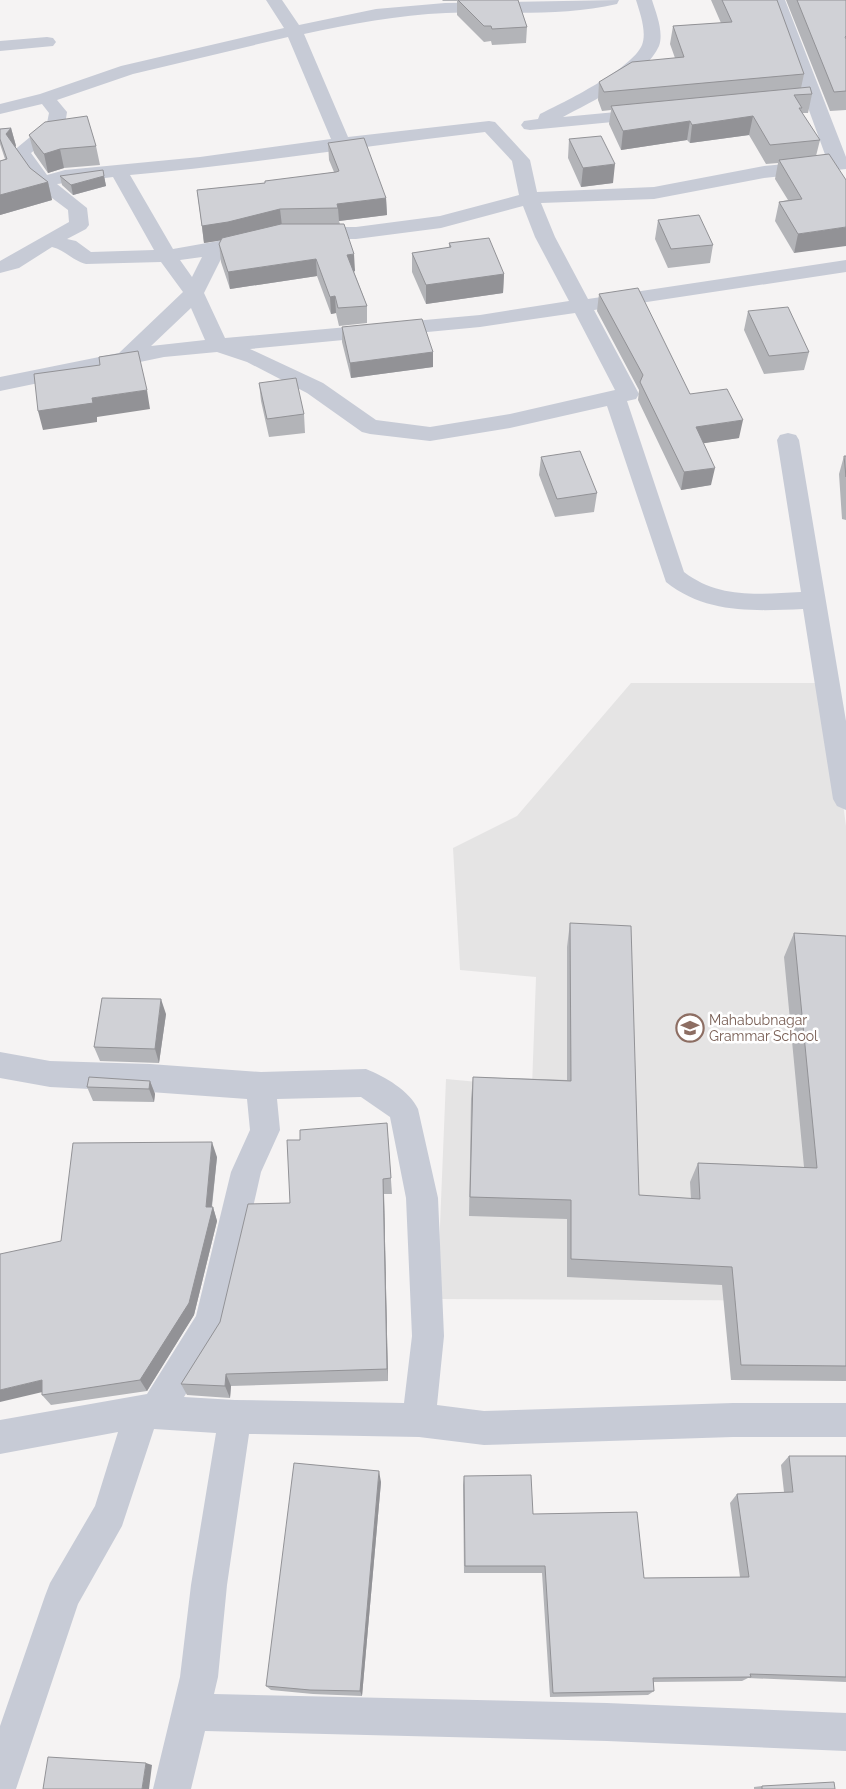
<svg xmlns="http://www.w3.org/2000/svg" width="846" height="1789" viewBox="0 0 846 1789" font-family="Raleway,sans-serif">
  <style>
    .education { fill: #e5e4e4 }
    .lines { fill: none; stroke-linecap: round; stroke-linejoin: round }
    .street { fill: #c7cbd6; fill-rule: evenodd }
    .wall { fill: #b3b4b8 }
    .shaded-wall { fill: #929296 }
    .building { fill: #d0d1d6; stroke: #929296 }
    .labels { text-anchor: middle; dominant-baseline: central; stroke-width: 5; stroke-linejoin: round; paint-order: stroke }
    .education-label { font-size: 14px; fill: #785e54; stroke: #fff; text-anchor: start }
  </style>
  <rect width="100%" height="100%" fill="#f5f3f3"/>
  <path class="education" d="M631,683H827L846,826V1301L437,1299L446,1079L532,1087L536,977L460,970L453,848L517,816Z"/>
  <g class="lines">
    <path class="street" d="M266,0H282L299,25L376,9L445,3L619,0L617,4C562,17 503,11 446,13C398,15 351,24 304,34L348,137L489,121L495,122L530,160L537,192L654,187L764,166L827,160L769,0H785L846,157V169L764,178L654,199L541,203L555,237L588,299L846,260V272L594,310L639,394L636,399L627,401L684,572C719,599 759,594 801,592L777,440L780,435L788,433L796,435L799,440L846,721V810L837,806L833,799L803,609C754,611 706,614 666,582L607,406L510,428L430,441L370,434L362,432L307,393L247,362L217,352L164,357L0,391V377L119,353L183,292L161,262L86,264C73,261 65,250 52,247L19,268L0,273V261L69,222L68,210L36,186L12,152L47,123L49,113L42,104L0,114V104L40,94L121,66L284,28ZM288,37L331,139L200,157L65,170L47,175L31,153L62,129L65,125L67,112L57,100L133,74ZM485,132L512,161L519,195L440,216L356,227H309L302,229L299,233L302,237L309,239H356L441,228L523,206L535,237L569,301L480,315L225,338L204,293L224,253L264,244L267,240L264,236L257,234L173,249L130,175C249,164 366,146 485,132ZM113,177L154,250L91,252L76,241L67,239L86,229L89,225L87,208L57,184ZM202,257L192,277L180,260ZM191,308L205,340L151,346ZM575,313L615,390L510,414L430,427L376,420L323,383L250,349L480,327Z
      M636,0H652C656,13 664,32 659,46C646,76 591,102 563,117L648,109L654,110L657,114L654,118L530,130L524,129L521,125L524,121L538,119L540,114C563,103 632,69 642,45C647,32 640,13 636,0Z
      M47,37L53,38L56,42L53,46L0,51V41Z
      M0,1052L50,1061L150,1064L261,1072L366,1069C384,1076 410,1091 418,1109L438,1198L444,1336L437,1405L484,1411L733,1403H846V1437H733L484,1445L419,1437L249,1434L227,1585L218,1677L214,1694L607,1703L846,1713V1751L607,1741L205,1731L191,1789H153L180,1677L191,1585L216,1433L154,1429L122,1526L78,1604L16,1789H0V1726L45,1596L50,1583L95,1506L118,1432L0,1454V1420L147,1394L196,1316L231,1172L250,1130L247,1099L150,1092L50,1087L0,1078ZM361,1097L390,1117L406,1198L412,1336L404,1403L235,1400L184,1397L223,1334L227,1322L261,1172L280,1130L277,1099Z"/>
  </g>
  <path class="wall" d="M442,0H518L527,27L526,43L492,45L491,41L484,42L457,15V1H443Z
    M711,0H777L804,74L801,88L812,94L808,113H802L820,140L816,156L829,154L794,253L775,221L779,202L788,200L775,179L778,163L766,164L749,135L690,143L687,140L621,150L609,124L611,110L602,111L598,100L599,82L675,58L670,44L673,26L721,23Z
    M786,0H846V110L830,111Z
    M11,128L16,146L15,147L30,168L48,182L52,200L0,215V161L5,159L0,144V129Z
    M29,135L96,146L100,165L64,168L48,173L34,153Z
    M569,139L613,183L581,187L568,158Z
    M328,143L386,198L387,215L339,221L355,271L354,272L367,306V323L339,326L336,313L331,314L317,276L230,289L221,262L219,244L221,240L204,243L197,190L265,183L334,172L329,160Z
    M60,176H104L106,186L73,195L62,185Z
    M658,220L713,245L710,263L668,268L655,239Z
    M449,243L504,274L503,293L426,304L412,272V253L449,248Z
    M599,294L690,394L739,438L703,443L711,485L681,490L638,400L639,390L597,311Z
    M748,311L809,352L804,370L764,374L744,330Z
    M342,327L433,352V367L351,378L342,342Z
    M259,383L304,414L305,433L269,437L261,401Z
    M844,456H846V520L842,519L839,474Z
    M541,457L597,493L594,512L555,517L539,475Z
    M570,923L639,1195L691,1199L690,1182L698,1163L804,1167L784,957L794,933L846,936V1381L731,1380L722,1285L567,1277V1219L469,1216L471,1099L473,1077L567,1080V947Z
    M166,1014L159,1063L100,1061L94,1047Z
    M150,1081L155,1094L154,1102L93,1101L87,1087Z
    M387,1123L392,1194H384L388,1381L231,1386L230,1398L187,1395L181,1384L220,1322L290,1203L300,1140Z
    M217,1157L212,1207H213L217,1221L194,1315L147,1391L51,1405L42,1395L61,1241Z
    M789,1456H846V1682L748,1678L742,1681L654,1682V1691L648,1695L550,1697L542,1573H464L463,1485L464,1476L533,1514L644,1578L740,1577L730,1503L737,1494L784,1492L781,1465Z
    M381,1482L362,1696L313,1694L271,1690L266,1686Z
    M762,1786L835,1789H754V1787Z"/>
  <path class="shaded-wall" d="M753,116L749,135L690,143L692,125Z
    M690,121L687,140L621,150L623,131Z
    M11,128L16,146L10,153L6,134Z
    M60,149L64,168L48,173L44,154Z
    M615,164L613,183L581,187L583,168Z
    M104,176L106,186L73,195L71,185Z
    M48,182L52,200L0,215V195Z
    M386,198L387,215L339,221L338,208L337,204Z
    M280,209L282,226L230,239L204,243L202,226Z
    M846,227V246L794,253L798,234Z
    M354,254L355,271L348,272L347,255Z
    M316,259L317,276L230,289L228,272Z
    M504,274L503,293L426,304V285Z
    M335,296L336,313L331,314L330,297Z
    M433,352V367L351,378L350,363Z
    M147,390L150,409L97,417V422L43,430L38,411L92,398Z
    M743,420L739,438L692,445L696,427Z
    M715,468L711,485L681,490L684,472Z
    M161,999L166,1014L159,1063L155,1049Z
    M150,1081L155,1094L154,1102L149,1089Z
    M212,1142L217,1157L211,1212L213,1207L217,1221L194,1315L147,1391L140,1380L206,1207Z
    M383,1179L384,1194L388,1381L387,1369Z
    M226,1374L231,1386L230,1398L225,1386Z
    M42,1380L51,1390L0,1402V1390Z
    M379,1471L381,1482L362,1696L360,1691Z
    M146,1763L152,1765L149,1789H142Z"/>
  <path class="building" d="M458,0H518L527,27L492,29L491,26H484Z
    M722,0H777L804,74L604,92L599,82L632,62L684,57L673,26L732,22Z
    M797,0H846V36L845,37L846,39V91L834,92Z
    M810,87L812,94L794,95L802,108H799L820,140L770,145L753,116L692,125L690,121L623,131L611,106Z
    M87,116L96,146L60,149L44,154L29,135L45,122Z
    M11,128L6,134L30,168L48,182L0,195V161L7,159L0,139V129Z
    M601,136L615,164L583,168L569,139Z
    M364,138L386,198L337,204L338,208L280,209L228,222L202,226L197,190L265,183V181L336,172L339,171L328,143Z
    M829,154L846,180V227L798,234L779,202L802,199L779,160Z
    M103,170L104,176L71,185L60,176Z
    M699,215L713,245L671,249L658,220Z
    M281,224H344L354,254L347,255L367,306L338,308L335,296L330,297L316,259L228,272L219,244L222,238Z
    M489,238L504,274L426,285L412,253L451,247L449,243Z
    M638,288L690,394L727,389L743,420L696,427L715,468L684,472L640,382L643,375L599,294Z
    M788,307L809,352L769,356L748,311Z
    M422,319L433,352L350,363L342,327Z
    M138,351L147,390L92,398L93,403L38,411L34,374L100,365L99,357Z
    M296,378L304,414L267,419L259,383Z
    M580,451L597,493L557,499L541,457Z
    M844,456H846V477Z
    M570,923L631,926L639,1195L700,1199L698,1163L817,1168L794,933L846,936V1366L741,1365L732,1267L571,1259V1200L470,1197L473,1077L571,1081Z
    M102,998L161,999L155,1049L94,1047Z
    M89,1077L150,1081L149,1089L87,1087Z
    M387,1123L391,1178L383,1179L387,1369L226,1374L225,1386L181,1384L220,1322L248,1204L290,1203L287,1140H300V1130Z
    M212,1142L206,1207H213L189,1303L140,1380L42,1395V1380L0,1390V1254L61,1241L73,1143Z
    M789,1456H846V1677L750,1674L751,1677L653,1678L654,1691L553,1693L545,1566H465L464,1476L531,1475L533,1514L637,1512L644,1578L749,1577L737,1494L793,1492Z
    M294,1463L379,1471L360,1691L310,1690L266,1686Z
    M48,1757L146,1763L142,1789H43Z
    M834,1782L835,1789H762V1786Z"/>
  <defs>
    <g id="school-ring" transform="scale(1.4375)"><circle r="9.5" fill="#fff" stroke="#8d6e63" stroke-width="1.5"/><path d="M0-5L7-2L0 1L-7-2ZM-4 1L0 2.5L4 1V4Q0 6-4 4Z" fill="#8d6e63"/></g>
  </defs>
  <g fill-rule="evenodd">
    <use href="#school-ring" x="690" y="1028"/>
  </g>
  <g class="labels">
    <g class="education-label">
      <text x="709" y="1020">Mahabubnagar<tspan x="709" dy="16">Grammar School</tspan></text>
    </g>
  </g>
</svg>
